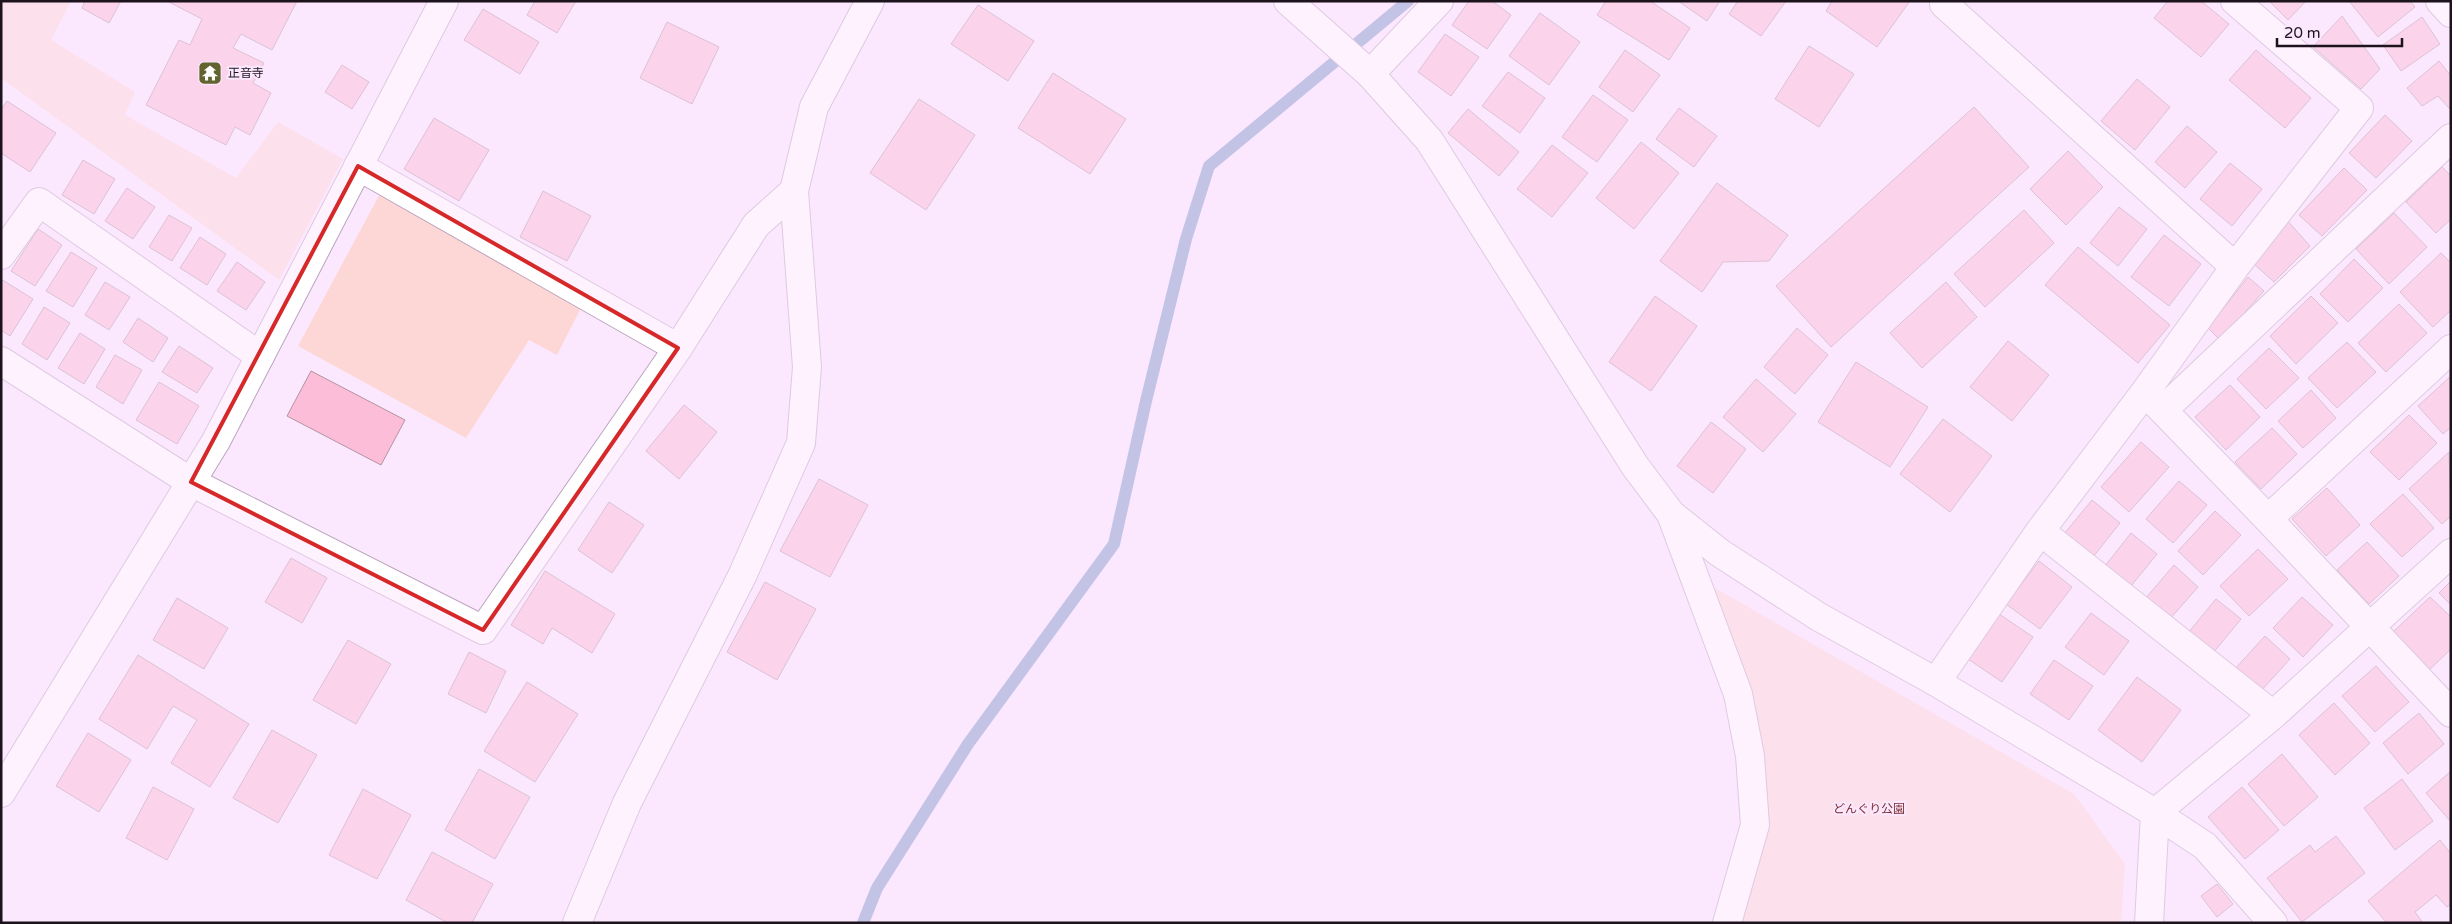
<svg xmlns="http://www.w3.org/2000/svg" width="2452" height="924" viewBox="0 0 2452 924" font-family="'Varela Round','Noto Sans JP',sans-serif">
  <style>
    .green { fill: #fdd7d5 }
    .lines { fill: none; stroke-linecap: round; stroke-linejoin: round }
    .stream { stroke: #7f97c8; stroke-width: 12 }
    .building { fill: #fbbdd7; stroke: #b593a1 }
    .street-casing { stroke: #bca5bf; stroke-width: 30 }
    .secondary-casing { stroke: #bca5bf; stroke-width: 30 }
    .street { stroke: #fff; stroke-width: 28 }
    .secondary { stroke: #fff; stroke-width: 28 }
    .marked { fill: none; stroke: #d62828; stroke-width: 4; stroke-linejoin: round }
    .labels { text-anchor: middle; dominant-baseline: central; stroke-width: 4; stroke-linejoin: round; paint-order: stroke }
    .poi-label { font-size: 12px; fill: #1c131d; stroke: #fce8fe; text-anchor: start }
    .park-label { font-size: 12px; fill: #7b2e31; stroke: #fce8fe }
  </style>
  <rect width="100%" height="100%" fill="#fce8fe"/>
  <path class="green" d="M1,1H71L51,40L135,92L125,115L236,178L278,122L343,159L279,280L1,78Z
    M382,190L583,304L557,355L529,340L466,438L298,346Z
    M1715,588L2074,794L2125,864L2121,923L1728,921L1755,825L1704,597Z"/>
  <g class="lines">
    <path class="stream" d="M863,923L877,888L968,744L1114,544L1146,401L1186,239L1209,166L1408,1"/>
  </g>
  <path class="building" d="M85,1H121L109,23L82,8Z
    M167,1H297L272,50L241,34L233,48L264,63L253,83L271,93L250,135L235,127L226,145L146,105L179,40L190,45L202,19Z
    M535,1H576L557,33L527,15Z
    M1469,1H1492L1511,15L1487,49L1452,25Z
    M1606,1H1650L1690,28L1669,60L1597,15Z
    M1678,1H1720L1707,21Z
    M1738,1H1786L1761,36L1729,14Z
    M1832,1H1910L1877,47L1826,11Z
    M2168,1H2201L2229,24L2201,57L2154,18Z
    M2269,1H2306L2288,20Z
    M2349,1H2410L2415,7L2378,37Z
    M978,5L1034,41L1008,81L951,44Z
    M483,9L539,42L520,74L464,40Z
    M1540,13L1580,42L1549,85L1509,56Z
    M2342,16L2380,69L2361,89L2313,47Z
    M2422,17L2440,44L2401,71L2383,45Z
    M667,22L719,47L692,104L640,78Z
    M1445,34L1479,57L1451,96L1418,72Z
    M1809,46L1854,74L1819,127L1775,99Z
    M1625,50L1660,75L1633,112L1599,87Z
    M2256,50L2311,98L2285,128L2229,80Z
    M2439,61L2451,76L2450,109L2438,96L2422,106L2407,88Z
    M342,65L369,82L352,109L325,92Z
    M1508,72L1545,98L1520,133L1482,106Z
    M1053,73L1126,119L1090,174L1018,128Z
    M2137,79L2170,107L2135,150L2101,121Z
    M1593,95L1628,120L1597,162L1562,137Z
    M919,99L975,135L926,210L870,173Z
    M7,101L56,133L30,172L1,153V110Z
    M1974,107L2029,167L1831,347L1776,286Z
    M1679,108L1717,136L1694,167L1656,139Z
    M1468,109L1519,152L1499,176L1448,133Z
    M2385,115L2412,141L2376,178L2349,153Z
    M434,118L489,150L459,201L404,169Z
    M2187,126L2217,152L2185,188L2155,162Z
    M1641,142L1679,173L1634,229L1596,198Z
    M1552,145L1588,173L1552,217L1517,189Z
    M2068,151L2103,187L2066,225L2030,189Z
    M83,160L115,179L94,214L62,195Z
    M2230,163L2262,189L2232,226L2200,199Z
    M2442,167L2451,176V219L2436,233L2406,202Z
    M2344,168L2367,190L2322,236L2299,215Z
    M1717,183L1788,235L1769,261L1723,262L1702,292L1660,261Z
    M127,188L155,207L133,239L105,221Z
    M543,191L591,216L567,261L520,237Z
    M2119,207L2147,229L2118,266L2090,243Z
    M2024,210L2054,243L1985,307L1954,274Z
    M2394,213L2427,247L2389,284L2356,249Z
    M169,215L192,228L172,261L149,247Z
    M2285,218L2310,246L2274,282L2253,263Z
    M38,229L62,245L35,286L11,271Z
    M2164,235L2201,264L2169,306L2131,277Z
    M200,237L226,254L207,285L180,268Z
    M2078,247L2170,325L2138,363L2045,285Z
    M71,252L97,268L73,307L46,291Z
    M2441,253L2451,263V310L2433,327L2400,292Z
    M2354,259L2383,288L2348,322L2320,294Z
    M237,262L265,282L246,310L217,291Z
    M2248,277L2264,291L2220,340L2208,328Z
    M1,279L33,299L10,336L1,330Z
    M105,282L130,297L109,330L85,315Z
    M1946,282L1977,317L1922,368L1890,333Z
    M1655,296L1697,326L1651,391L1609,362Z
    M2311,296L2338,323L2296,364L2270,336Z
    M2399,304L2427,333L2386,372L2358,343Z
    M44,307L70,323L47,360L22,344Z
    M138,318L168,338L153,362L123,342Z
    M1797,328L1828,355L1795,394L1764,367Z
    M80,333L105,349L84,384L58,368Z
    M2008,341L2049,375L2012,421L1970,387Z
    M2347,342L2376,372L2337,408L2308,378Z
    M179,346L213,368L197,393L162,372Z
    M2269,348L2299,378L2266,409L2237,379Z
    M115,355L142,370L123,404L96,387Z
    M1856,362L1928,407L1890,467L1818,422Z
    M311,371L405,420L381,465L287,416Z
    M2451,376V427L2443,434L2418,406Z
    M1756,379L1796,414L1763,452L1723,417Z
    M159,382L199,406L177,444L136,420Z
    M2230,385L2260,417L2226,450L2195,417Z
    M2311,390L2336,418L2303,448L2278,421Z
    M684,405L717,432L679,479L646,451Z
    M2409,415L2437,443L2399,480L2370,452Z
    M1943,419L1992,456L1950,512L1900,474Z
    M1711,422L1746,449L1713,493L1677,466Z
    M2272,428L2297,454L2261,489L2235,462Z
    M2141,442L2169,467L2129,512L2101,487Z
    M2449,452L2451,516L2442,524L2409,489Z
    M819,479L868,505L830,577L780,551Z
    M2179,481L2207,505L2173,543L2146,519Z
    M2327,488L2360,525L2326,556L2292,519Z
    M2403,494L2434,528L2402,557L2370,524Z
    M2092,500L2120,523L2093,557L2064,534Z
    M609,502L644,525L612,573L578,550Z
    M2215,511L2241,535L2203,575L2178,551Z
    M2131,533L2157,554L2131,586L2105,566Z
    M2367,542L2399,576L2369,604L2337,570Z
    M2258,549L2288,579L2249,616L2220,586Z
    M291,558L327,578L302,623L265,602Z
    M2039,561L2072,587L2040,629L2006,604Z
    M2174,565L2198,587L2169,620L2145,599Z
    M545,571L615,614L592,653L552,628L543,644L511,625Z
    M2451,581V605L2439,593Z
    M765,582L816,609L777,680L727,652Z
    M2302,597L2333,625L2303,657L2273,628Z
    M2430,597L2451,617V649L2428,671L2392,633Z
    M177,598L228,628L204,669L153,640Z
    M2216,599L2241,619L2213,653L2188,633Z
    M2091,613L2129,641L2104,675L2065,647Z
    M1999,614L2033,637L2002,682L1968,659Z
    M2265,636L2290,659L2259,693L2234,670Z
    M348,640L391,664L356,724L313,700Z
    M469,652L506,671L486,713L448,694Z
    M138,655L249,724L210,787L171,763L197,720L173,706L147,749L99,719Z
    M2054,660L2093,686L2069,720L2030,694Z
    M2376,666L2409,702L2375,732L2342,696Z
    M2137,677L2181,710L2142,762L2098,730Z
    M527,682L578,714L535,782L484,751Z
    M2334,703L2370,743L2335,775L2299,735Z
    M2419,713L2444,744L2408,774L2383,743Z
    M272,730L317,755L278,823L233,798Z
    M88,733L131,760L99,812L56,786Z
    M2282,754L2318,797L2284,826L2248,784Z
    M479,769L530,797L495,859L445,830Z
    M2451,771V822L2426,793Z
    M2402,779L2433,821L2395,850L2364,808Z
    M153,787L194,809L167,860L126,838Z
    M2242,787L2279,830L2245,859L2208,817Z
    M363,789L411,815L377,879L329,855Z
    M2336,836L2365,873L2302,922L2267,878L2310,845L2315,852Z
    M2440,840L2451,854V904L2447,907L2436,895L2415,912L2423,923H2387L2368,901Z
    M432,852L493,884L472,923H448L406,900Z
    M2217,884L2233,904L2217,917L2201,896Z"/>
  <g class="lines">
    <g class="street-casing">
      <path id="street" d="M1944,1V4L2235,267L2145,392L2040,531L2273,715
        M2235,1L2359,108L2235,267
        M2440,1L2451,13
        M1370,74L1439,1
        M358,166L678,348L756,225L794,191
        M1,255L39,202L260,356
        M1,361L191,482L483,630L678,348
        M2145,392L2268,519L2451,713
        M2163,410L2451,138
        M1671,514L1738,694L1750,756L1755,825L1727,923
        M2268,519L2451,349
        M1936,682L2040,531
        M577,923L627,803L742,576L801,443L807,367L794,191L814,107L870,1
        M2273,923L2205,846L2155,813L2273,715L2451,553"/>
    </g>
    <g class="secondary-casing">
      <path id="secondary" d="M1288,1L1370,74L1429,140L1635,466L1671,514L1720,553L1819,617L1936,682L2155,813L2149,923
        M1,793L216,441L444,1"/>
    </g>
    <use href="#street" class="street"/>
    <use href="#secondary" class="secondary"/>
  </g>
  <path d="M0 0H2452V924H0ZM358,166L678,348L483,630L191,482Z" fill="#fce8fe" fill-opacity=".55" fill-rule="evenodd"/>
  <path class="marked" d="M358,166L678,348L483,630L191,482Z"/>
  <defs>
    <g id="temple-square" transform="scale(1.25)"><rect x="-9" y="-9" width="18" height="18" rx="4" fill="#636330" stroke="#fce8fe"/><path d="M0-6L5-2H3V0L6.5 2.5H4V6H1.5V3h-3V6H-4V2.5H-6.5L-3 0V-2H-5Z" fill="#fff"/></g>
  </defs>
  <g fill-rule="evenodd">
    <use href="#temple-square" x="210" y="73"/>
  </g>
  <g class="labels">
    <g class="poi-label">
      <text x="228" y="73">正音寺</text>
    </g>
    <g class="park-label">
      <text x="1869" y="809">どんぐり公園</text>
    </g>
  </g>
  <rect width="2452" height="924" fill="none" stroke="#1c131d" stroke-width="5"/>
  <path d="M2277 38v8h125v-8" fill="none" stroke="#1c131d" stroke-width="2.5"/>
  <text x="2284" y="38" font-size="15" fill="#1c131d" stroke="#fce8fe" stroke-width="4" paint-order="stroke">20 m</text>
</svg>
